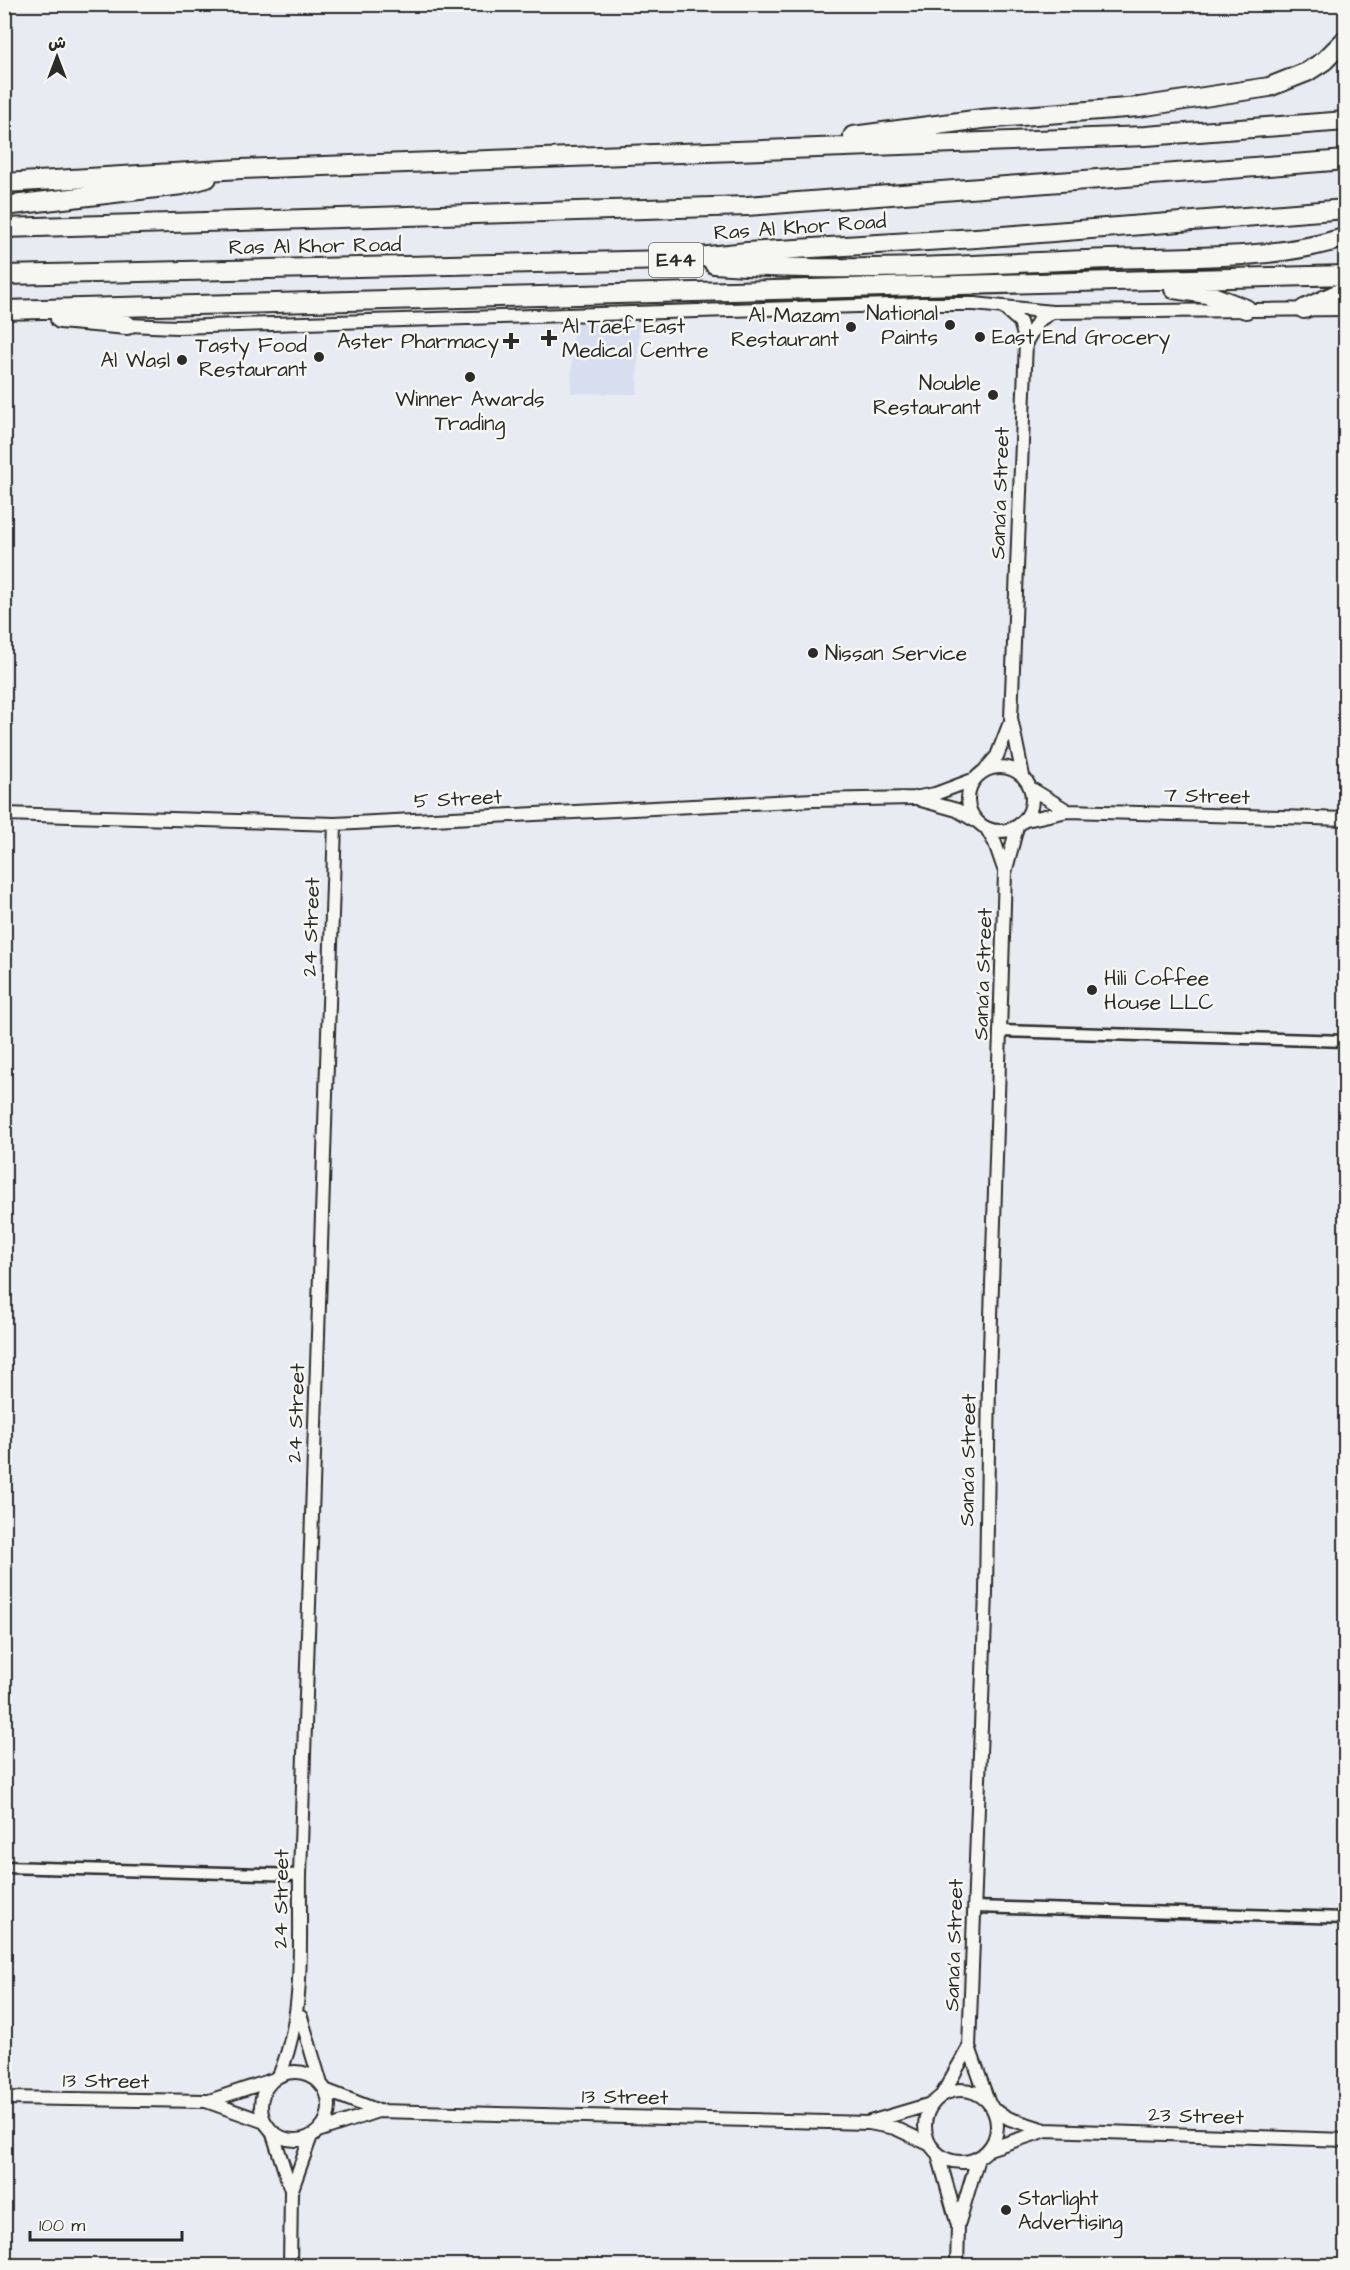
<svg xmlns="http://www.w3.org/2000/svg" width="1350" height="2270" viewBox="0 0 1350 2270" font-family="'Architects Daughter','Playpen Sans Arabic',sans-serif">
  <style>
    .built { fill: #d8def0 }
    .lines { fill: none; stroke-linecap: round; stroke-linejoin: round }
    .minor-casing { stroke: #2b2b2b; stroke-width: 15 }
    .tertiary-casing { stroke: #2b2b2b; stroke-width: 16 }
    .motorway-casing { stroke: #2b2b2b; stroke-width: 22 }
    .minor { stroke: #f6f6f2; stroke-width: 10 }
    .tertiary { stroke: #f6f6f2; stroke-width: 12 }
    .motorway { stroke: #f6f6f2; stroke-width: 18 }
    .poi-dot { fill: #2b2b2b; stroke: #f6f6f2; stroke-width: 2 }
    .labels { text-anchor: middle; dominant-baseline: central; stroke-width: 5; stroke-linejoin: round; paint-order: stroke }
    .shield { fill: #f6f6f2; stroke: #686867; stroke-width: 1.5 }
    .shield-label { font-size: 20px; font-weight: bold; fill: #2b2b2b }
    .street-label { font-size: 21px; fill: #2b2b2b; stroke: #f6f6f2 }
    .poi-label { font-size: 21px; fill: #2b2b2b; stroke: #f6f6f2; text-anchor: end }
  </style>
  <rect width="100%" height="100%" fill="#e8ebf1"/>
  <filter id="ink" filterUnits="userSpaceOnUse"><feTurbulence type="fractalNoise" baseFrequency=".0167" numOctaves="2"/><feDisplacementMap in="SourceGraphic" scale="12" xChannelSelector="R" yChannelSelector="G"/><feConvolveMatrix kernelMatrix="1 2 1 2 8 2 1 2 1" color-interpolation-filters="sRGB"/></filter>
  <g filter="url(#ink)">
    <path class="built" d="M573,324H639L637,394L571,393Z"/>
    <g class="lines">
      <g class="minor-casing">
        <path id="minor" d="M1001,1031L1346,1041
          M4,1867L300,1875
          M975,1907L1346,1918"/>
      </g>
      <g class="tertiary-casing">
        <path id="tertiary" d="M1005,309L1020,322L1026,342L1011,718L1023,776
          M127,325L177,327L921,304H975L1052,312L1346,309
          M1026,342L1038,321L1052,312
          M968 799a32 32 0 1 1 64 0a32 32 0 1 1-64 0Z
          M984,771L997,756L1009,725
          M1030,788L1068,811
          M921,800L957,810L974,820
          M4,814L335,824L813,800L914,798L935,794L975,779
          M1026,820L1068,811L1346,819
          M987,829L995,843L1004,869
          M301,2017L321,2084
          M261 2106a34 34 0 1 1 68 0a34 34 0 1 1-68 0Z
          M279,2076C306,2012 299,1943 300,1875L335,824
          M925 2126a36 36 0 1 1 72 0a36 36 0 1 1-72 0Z
          M325,2090L379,2111L869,2123L895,2128L929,2144
          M942,2095L969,2047
          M4,2098L206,2101L265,2122
          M209,2101L272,2080
          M988,2101L969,2047L986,1593L989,1380L1005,873L1017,827
          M994,2110L1010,2119L1045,2130L1346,2140
          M870,2122L931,2104
          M272,2131L291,2190
          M318,2131L378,2111
          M989,2149L1044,2131
          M938,2154L958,2226L957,2266
          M959,2222L978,2158
          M290,2266L291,2192L311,2136"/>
      </g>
      <g class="motorway-casing">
        <path id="motorway" d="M853,136L982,119L1139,107L1269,87L1307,72L1324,61L1346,39
          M4,183L241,169L1146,136L1346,121
          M4,206L182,185L207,178
          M4,228L747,206L1346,160
          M714,264C845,274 979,264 1110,259C1186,256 1274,261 1346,237
          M4,275L670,260L747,252L976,238L1346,209
          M1174,289L1207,294L1246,309
          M1304,309L1346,290
          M4,310L1346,275
          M60,319L127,325"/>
      </g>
      <use href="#minor" class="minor"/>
      <use href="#tertiary" class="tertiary"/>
      <use href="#motorway" class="motorway"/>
    </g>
  </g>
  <g class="poi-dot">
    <circle cx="950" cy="325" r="6"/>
    <circle cx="851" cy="327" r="6"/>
    <circle cx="980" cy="337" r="6"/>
    <path d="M546 329h6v6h6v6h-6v6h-6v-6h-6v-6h6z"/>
    <path d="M508 332h6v6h6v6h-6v6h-6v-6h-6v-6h6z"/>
    <circle cx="319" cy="357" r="6"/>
    <circle cx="182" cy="360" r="6"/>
    <circle cx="470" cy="377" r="6"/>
    <circle cx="993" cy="395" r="6"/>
    <circle cx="813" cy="653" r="6"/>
    <circle cx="1092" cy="990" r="6"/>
    <circle cx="1006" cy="2210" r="6"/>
  </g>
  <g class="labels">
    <rect class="shield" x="649" y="243" width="54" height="34" rx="4.5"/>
    <g class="shield-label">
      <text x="676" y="260">E44</text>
    </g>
    <g class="street-label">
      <text transform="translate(800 227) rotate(-4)">Ras Al Khor Road</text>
      <text transform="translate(315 246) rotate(-1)">Ras Al Khor Road</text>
      <text transform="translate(1000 493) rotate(-88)">Sana'a Street</text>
      <text transform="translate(1207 796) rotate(2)">7 Street</text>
      <text transform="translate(458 799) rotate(-3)">5 Street</text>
      <text transform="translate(311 927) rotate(-88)">24 Street</text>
      <text transform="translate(983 974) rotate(-88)">Sana'a Street</text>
      <text transform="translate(296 1413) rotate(-88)">24 Street</text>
      <text transform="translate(968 1460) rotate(-89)">Sana'a Street</text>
      <text transform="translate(281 1899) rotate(-89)">24 Street</text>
      <text transform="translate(954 1945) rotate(-88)">Sana'a Street</text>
      <text transform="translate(106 2081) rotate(1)">13 Street</text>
      <text transform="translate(625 2097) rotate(1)">13 Street</text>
      <text transform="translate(1196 2116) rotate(2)">23 Street</text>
    </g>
    <g class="poi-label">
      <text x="938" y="313">National<tspan x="938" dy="24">Paints</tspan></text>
      <text x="839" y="315">Al Mazam<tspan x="839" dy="24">Restaurant</tspan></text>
      <text x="562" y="326" text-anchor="start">Al Taef East<tspan x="562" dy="24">Medical Centre</tspan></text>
      <text x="992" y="337" text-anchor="start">East End Grocery</text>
      <text x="499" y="341">Aster Pharmacy</text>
      <text x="307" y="345">Tasty Food<tspan x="307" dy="24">Restaurant</tspan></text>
      <text x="170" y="360">Al Wasl</text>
      <text x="981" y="383">Nouble<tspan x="981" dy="24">Restaurant</tspan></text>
      <text x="470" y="399" text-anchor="middle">Winner Awards<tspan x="470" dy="24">Trading</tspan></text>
      <text x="825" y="653" text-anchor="start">Nissan Service</text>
      <text x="1104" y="978" text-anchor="start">Hili Coffee<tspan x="1104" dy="24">House LLC</tspan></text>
      <text x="1018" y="2198" text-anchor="start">Starlight<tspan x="1018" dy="24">Advertising</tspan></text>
    </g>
  </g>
  <rect width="1350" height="2270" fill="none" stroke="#f6f6f2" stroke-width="24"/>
  <rect x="12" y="12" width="1326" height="2246" fill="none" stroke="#2b2b2b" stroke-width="2" filter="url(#ink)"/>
  <g transform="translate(57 57)" stroke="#f6f6f2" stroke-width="4.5" paint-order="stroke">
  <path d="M0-4.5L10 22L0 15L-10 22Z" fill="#2b2b2b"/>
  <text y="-9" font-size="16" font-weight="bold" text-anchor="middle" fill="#2b2b2b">ش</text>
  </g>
  <path d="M30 2231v9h152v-9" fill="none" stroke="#2b2b2b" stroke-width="3"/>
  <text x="39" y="2231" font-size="18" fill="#2b2b2b" stroke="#f6f6f2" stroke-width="4.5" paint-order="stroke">100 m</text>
</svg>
